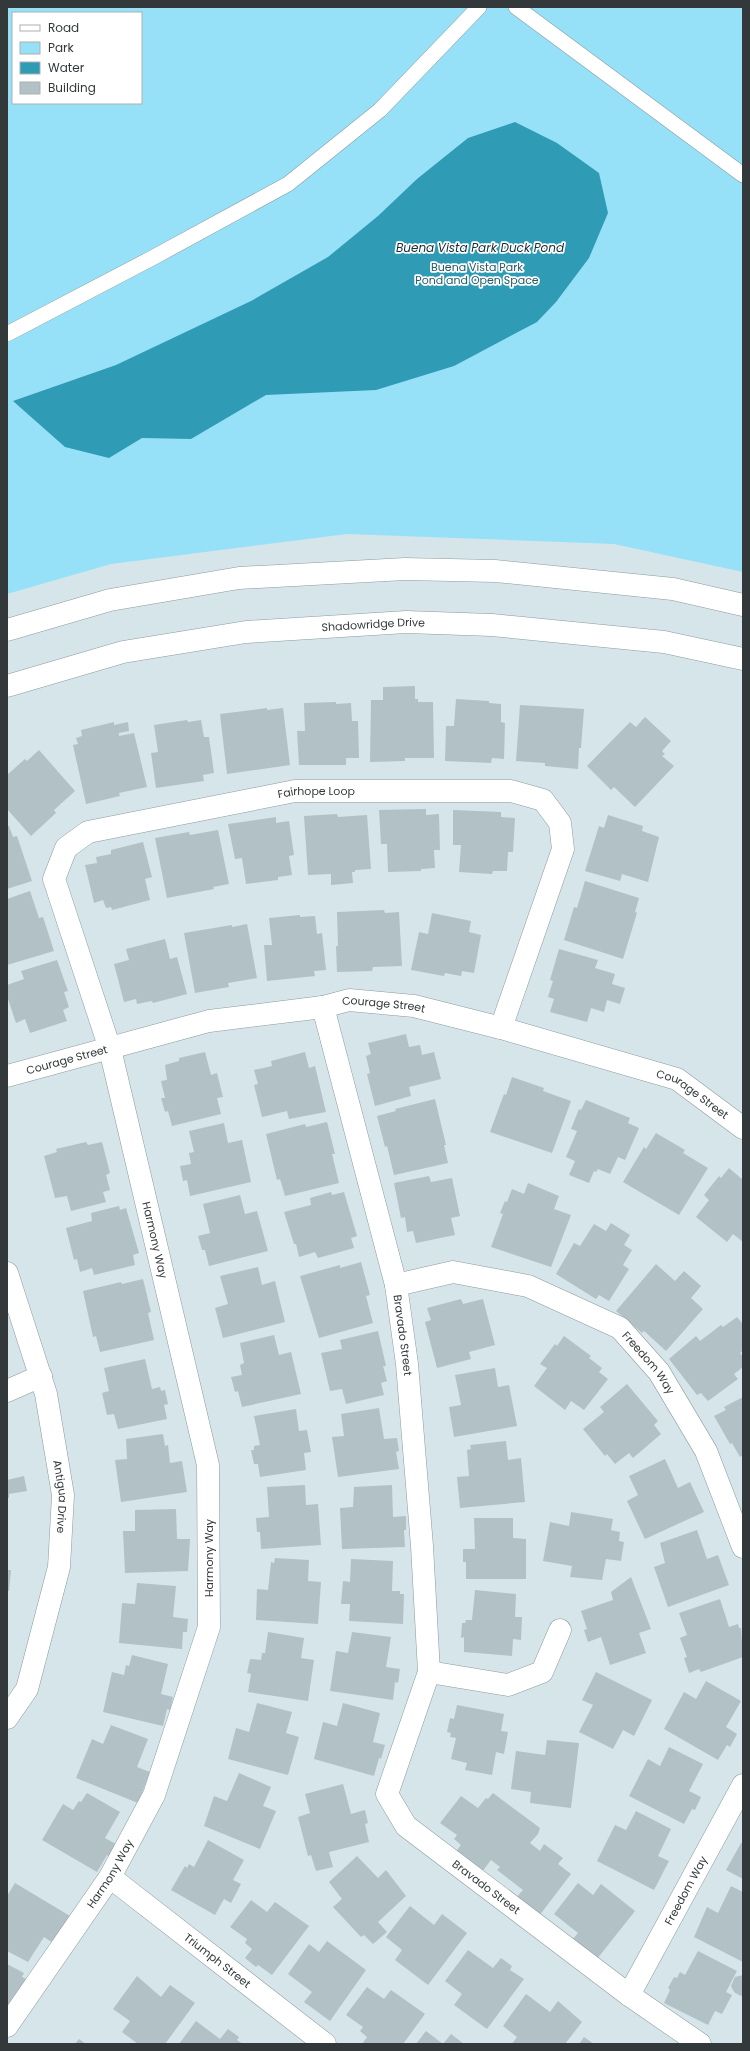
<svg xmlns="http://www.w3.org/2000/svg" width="750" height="2051" viewBox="0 0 750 2051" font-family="Poppins,sans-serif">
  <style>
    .green { fill: #96e1f7; fill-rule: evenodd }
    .water { fill: #2f9bb5 }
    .building { fill: #b2c1c6 }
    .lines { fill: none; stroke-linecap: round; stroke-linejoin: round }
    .lane-casing { stroke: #8c9b9f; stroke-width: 16 }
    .street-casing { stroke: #8c9b9f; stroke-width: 23 }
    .secondary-casing { stroke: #8c9b9f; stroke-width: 23 }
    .lane { stroke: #fff; stroke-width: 15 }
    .street { stroke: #fff; stroke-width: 22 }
    .secondary { stroke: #fff; stroke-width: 22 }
    .labels { text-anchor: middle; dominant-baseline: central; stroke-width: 3.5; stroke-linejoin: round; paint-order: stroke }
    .park-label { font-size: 11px; fill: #215a68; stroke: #fff }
    .street-label { font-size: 11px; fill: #33393b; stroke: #fff }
    .water-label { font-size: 12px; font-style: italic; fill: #172e34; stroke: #fff }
  </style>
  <rect width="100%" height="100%" fill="#d6e5ea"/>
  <path class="green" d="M7,7H743V572L614,544L347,534L111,564L7,594ZM13,13H141V103H13Z"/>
  <path class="water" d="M515,122L557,143L599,173L608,213L589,258L556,302L537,322L454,366L376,390L266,395L191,439L142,438L109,458L65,447L13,401L116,365L251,301L328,257L378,216L417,179L468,138Z"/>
  <path class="building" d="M415,686V699H418V702H433L434,758H405V761L370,762L371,700H383V687Z
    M456,699L489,701V703L501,704V722L505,723L504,759L492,758L491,763L445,761L446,726H454Z
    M336,702V704L351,703L352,721H358L359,758H346V765H299L297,731H305L304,703Z
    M520,705L584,709L581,748H579L578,769L545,766V763L516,761Z
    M267,708V710L283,708L290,765L227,774L220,714Z
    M645,717L671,741L662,751L665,754L662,756L674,766L635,807L614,787L611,790L587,766L630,722L636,727Z
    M187,720L188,722L201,720L204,737H209L214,773L203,775L204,781L156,788L151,753L158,752L154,725Z
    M114,722V725L128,722L129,731L119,733V736L134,733L147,787L119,793L120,796L86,804L73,745L78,744L76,738L82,736L81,730Z
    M39,750L75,791L54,810L56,813L31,836L7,809V775L25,759L27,761Z
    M426,809V815L439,814L440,850H434L435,868L421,869V871L388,872L387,844H381L379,810Z
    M453,810L501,812V817L515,818L513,852H508L507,871H493L492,874L459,872L461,845H453Z
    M337,814L338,817L367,815L371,869L355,870V872H352L353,883L331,885V874L308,875L304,816Z
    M608,815L643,826L642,831L659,837L648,882L622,874L620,881L585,871L599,826L604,828Z
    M276,817V823L289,821L294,855L289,856L292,875L278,877V880L246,884L242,858L235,859L228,824Z
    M7,826H9L13,837L17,836L32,881L7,889Z
    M218,830L229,884L213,887L214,889L167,898L155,838L189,832L190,835Z
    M143,842L152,877L145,879L150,900L112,910L111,907L106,908L103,900L94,903L85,865L97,863L96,857L111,854V850Z
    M585,881L639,898L635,912L637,913L623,959L564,940L574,907L577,908Z
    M30,891L39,918L43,917L54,951L7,965V899Z
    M384,910L385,913L399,912L402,966L373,967L372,971L337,972L336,946H338L337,912Z
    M432,913L471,921L469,932L481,935L474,973L462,971L461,976L445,973L444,976L411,970L419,932L428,934Z
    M300,915V917L315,916L317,934L322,933L326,970L314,971L315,976L267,981L264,945H272L269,918Z
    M247,924L257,978L228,983L229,987L195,993L184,933L232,925V927Z
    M165,939L170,959L177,957L187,994L153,1003L152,1001L137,1004L136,999L124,1002L114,964L129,960L126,949Z
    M559,949L598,960L595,968L615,974L612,984L625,988L620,1004L607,1000L604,1012L591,1008L587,1022L550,1012L554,999L548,997L553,981L550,980Z
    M57,960L68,991L64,992L69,1007L63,1010L67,1021L30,1033L25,1019L16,1023L7,996V985L24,979L21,971Z
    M406,1034L409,1047L420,1045L422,1055L434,1052L441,1079L409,1087L411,1096L375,1106L367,1074L370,1073L366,1056L371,1054L368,1043Z
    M205,1052L211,1075L217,1073L223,1097L217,1098L221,1114L172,1126L168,1111L165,1112L161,1098H165L161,1081L167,1080L165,1065L179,1061V1058Z
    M305,1052L309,1068L315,1066L326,1112L289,1119L287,1111L262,1117L254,1085L258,1084L254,1070L272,1066L271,1061Z
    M512,1077L544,1088L543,1091L571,1101L552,1153L490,1132L504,1094L506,1095Z
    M435,1099L446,1145H444L448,1163L394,1175L387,1146L385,1147L377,1116L396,1111L395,1109Z
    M586,1100L630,1118L628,1123L639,1128L625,1160L618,1157L610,1174L598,1169L596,1172L594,1171L589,1183L569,1175L575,1161L566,1157L577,1131L571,1129L579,1109L581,1110Z
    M327,1122L335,1154H332L339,1183L285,1196L280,1179L277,1180L266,1134L305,1124L306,1127Z
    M224,1123L228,1143L242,1140L251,1182L190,1196L187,1180L183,1181L180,1166L191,1164L189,1153L194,1152L189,1131Z
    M656,1133L685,1150L683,1153L708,1168L679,1215L623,1182L644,1147L646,1149Z
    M86,1142L88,1145L102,1142L110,1173L106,1175L110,1190L103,1192L106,1202L71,1211L67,1196L55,1198L44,1156L57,1152L56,1149Z
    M729,1168L743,1180V1242L733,1234L727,1242L696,1217L709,1200L704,1195L719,1176L721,1178Z
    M429,1176L431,1182L452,1178L460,1216L451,1218L455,1235L416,1243L413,1231L407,1232L405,1217L401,1218L394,1183Z
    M528,1183L559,1196L554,1209L571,1215L551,1267L491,1247L503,1214L500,1213L505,1201L507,1202L512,1189L524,1194Z
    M331,1192L332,1195L344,1192L357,1236L351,1238L354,1248L318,1258L315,1252L299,1257L296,1244H294L284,1212L311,1205L310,1198Z
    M240,1195L245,1214L257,1211L268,1251L209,1266L205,1250H202L198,1236L210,1233L203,1204Z
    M119,1206L120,1210L126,1208L139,1253L133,1255L135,1265L94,1275L92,1268L80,1272L77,1259L74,1260L66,1228L92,1221L91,1213Z
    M611,1223L630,1235L624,1245L632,1250L623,1265L629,1269L609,1301L599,1295L596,1299L556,1274L574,1243L580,1246L594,1224L606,1231Z
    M361,1262L370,1295L366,1296L373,1323L319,1338L300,1276L340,1265V1268Z
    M656,1264L675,1281L684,1271L701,1286L691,1298L703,1309L666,1351L644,1331L642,1333L616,1311Z
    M258,1267L262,1285L275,1281L285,1322L223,1338L215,1308L228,1304L220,1276Z
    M143,1279L151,1312L148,1313L154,1340L100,1352L96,1336L93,1337L83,1291L121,1282L122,1284Z
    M461,1299L463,1304L483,1299L495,1345L469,1352L471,1359L437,1368L425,1322L431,1320L427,1308Z
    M737,1317L743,1324V1350L740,1353L743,1357V1367L734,1374L738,1379L708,1401L701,1393L697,1395L669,1359L696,1336L700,1341L721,1325L723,1327Z
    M378,1331L386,1366H383L387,1381L381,1383L384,1395L346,1404L342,1389L330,1391L321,1353L342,1349L340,1340Z
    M274,1335L279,1355L291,1352L301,1394L242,1407L238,1391L235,1392L231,1377L242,1375L240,1365L244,1363L240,1343Z
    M564,1336L591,1356L589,1358L602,1368L599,1372L608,1379L584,1410L571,1401L565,1410L534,1386L547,1368L540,1364L555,1344L557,1346Z
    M145,1359L152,1389L160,1387L161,1391L165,1390L168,1404L164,1405L167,1419L118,1429L114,1414L107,1415L102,1393L109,1391L104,1368Z
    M495,1368L498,1387L509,1385L517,1426L454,1437L449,1407L461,1405L455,1375Z
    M627,1384L658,1421L654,1425L661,1434L633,1458L629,1453L615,1464L607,1454L605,1456L583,1429L604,1412L600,1407Z
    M743,1397V1455L740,1457L732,1443L730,1444L714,1416L726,1410L724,1407Z
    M379,1408L384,1439L397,1438L399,1451L396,1452L399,1469L338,1477L332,1437L344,1436L341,1414Z
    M296,1409L299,1431L307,1430L311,1452L304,1453L306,1470L260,1477L258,1464H254L251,1450H254V1446L260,1445L254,1416Z
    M163,1434L165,1446L168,1445L170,1463L182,1461L187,1492L121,1502L115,1460L127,1459L126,1439Z
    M506,1441L508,1460L521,1458L525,1502L460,1508L457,1477L469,1476L467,1450L471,1449L470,1445Z
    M665,1459L678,1488L690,1482L704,1512L645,1539L627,1501L638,1495L629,1476Z
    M24,1476L27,1491L9,1494V1498H7V1480Z
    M305,1485L306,1505L318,1504L321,1545L261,1549L260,1532H257L256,1518L269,1517L267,1487Z
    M392,1485L393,1517L406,1516V1530H404L405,1547L342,1549L340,1508L353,1507L354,1487Z
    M176,1509L177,1539H190L188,1571L125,1573L123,1531H135V1510Z
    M571,1512L613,1519L611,1530L620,1532L619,1541L624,1542L621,1561L606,1559L602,1580L570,1577L572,1566L543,1561L550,1522L569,1526Z
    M474,1518H513V1538L526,1539V1579H466V1562H463V1549H475Z
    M697,1530L707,1559L718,1555L729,1585L668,1607L654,1567L665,1563L660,1543Z
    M275,1558L309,1560L308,1581L321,1582L318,1624L256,1620L257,1589L268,1590L271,1562L274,1563Z
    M351,1559L393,1561L392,1591H400V1594H404L403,1624L349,1621L350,1604H341L343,1581L350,1582Z
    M7,1570H11L9,1591H7Z
    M631,1577L651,1629L639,1633L646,1653L610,1665L601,1637L588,1642L584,1630L587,1629L581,1611L613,1600L611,1592Z
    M137,1583L176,1586L173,1617L188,1619L187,1632H183L182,1649L119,1643L122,1603L135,1604Z
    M475,1590L516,1594L515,1617H522L521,1640L513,1639L512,1656L464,1652V1637L461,1638L462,1623H465L466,1620H472Z
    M720,1599L729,1627L738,1624L739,1628H741L743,1657L701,1672L699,1669L689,1673L684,1658L687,1657L680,1638L687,1635L679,1613Z
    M268,1632L304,1638L301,1658L314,1660L308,1701L248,1692L251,1674L247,1673L250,1659L261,1660L262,1653H265Z
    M352,1632L391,1637L386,1667L400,1669L398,1683L395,1682L393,1700L330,1691L336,1651L348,1653Z
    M132,1655L168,1664L161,1694L173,1697L170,1710L167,1709L163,1726L103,1712L112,1672L124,1675L126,1665L129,1666Z
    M596,1672L652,1700L634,1736L623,1730L613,1749L579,1732L593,1705L582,1700Z
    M706,1681L741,1701L726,1727L737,1734L730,1747L727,1745L718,1760L664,1729L684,1692L696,1699Z
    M257,1703L292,1712L286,1733L299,1737L288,1775L228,1759L236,1728L249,1732Z
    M343,1703L380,1713L373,1742L385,1745L381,1759L379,1758L374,1776L314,1759L323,1722L337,1726Z
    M457,1705L504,1714L501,1731L508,1732L504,1754L496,1752L492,1775L465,1770L467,1763L451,1759L456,1738L450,1737L451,1733L447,1732L450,1718L454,1719Z
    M111,1725L148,1739L137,1767L150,1772L138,1803L76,1778L92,1739L103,1744Z
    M547,1740L579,1743L571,1808L530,1803L531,1792L511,1789L516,1751L545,1755Z
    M669,1747L703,1764L689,1791L701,1797L695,1810L692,1809L684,1824L629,1796L648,1759L660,1766Z
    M239,1773L271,1787L263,1806L276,1811L260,1849L204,1826L214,1796L227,1801Z
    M343,1784L351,1814L365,1810L368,1823L365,1824L369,1842L329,1852L333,1867L316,1871L311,1855L308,1856L298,1817L310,1813L305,1794Z
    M87,1793L120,1812L105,1838L116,1844L109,1856L107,1855L97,1872L42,1840L63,1804L73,1810L79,1801L81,1802Z
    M493,1793L540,1828L538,1834L530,1843L540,1851L544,1844L563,1858L558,1864L571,1874L539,1916L516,1898L523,1890L497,1870L500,1867L491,1860L482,1872L454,1854L461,1845L454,1839L457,1835L440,1823L461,1796L478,1808L486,1798L488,1799Z
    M636,1811L671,1829L658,1856L669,1861L654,1890L597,1861L615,1825L626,1830Z
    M208,1840L244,1860L233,1880L241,1884L231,1903L224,1899L215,1915L171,1890L185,1866L187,1868L189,1864L194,1867Z
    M741,1843L743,1844V1879L726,1870Z
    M357,1856L378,1878L386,1870L406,1896L378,1922L387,1932L373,1944L364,1935L361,1937L333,1907L342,1899L329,1882Z
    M15,1883L70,1916L61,1931L56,1945L44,1937L28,1962L7,1951V1896Z
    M578,1883L593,1895L601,1884L635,1911L597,1959L570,1942L578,1933L554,1914Z
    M731,1886L743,1892V1962L694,1937L707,1907L718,1913Z
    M251,1900L267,1912L275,1902L309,1926L272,1975L258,1965L256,1967L245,1958L252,1949L245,1943L247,1939L230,1927Z
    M410,1906L434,1925L442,1914L467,1933L428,1985L395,1960L402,1950L386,1937Z
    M327,1941L366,1970L330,2021L304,2002L312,1992L288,1974L309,1944L319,1952Z
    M468,1950L493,1968L501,1958L512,1966L510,1970L524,1979L487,2029L454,2005L462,1994L445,1981Z
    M698,1951L737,1971L726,1992L732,1995L722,2014L715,2011L708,2025L664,2003L670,1990L668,1988L674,1977L677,1978L680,1972L685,1975Z
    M7,1964L24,1973L22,1977L28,1980L7,2008Z
    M743,1975V1995L741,1996L734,1992L731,1986L735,1977Z
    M137,1976L161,1997L170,1985L195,2003L165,2044H138L122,2032L130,2021L113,2009Z
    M367,1987L384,1999L391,1990L425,2014L403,2044H362L367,2037L360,2031L363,2027L346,2015Z
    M526,1994L550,2012L558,2001L582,2022L565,2044H512L517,2037L503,2026Z
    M196,2021L220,2039L228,2029L239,2037L237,2040L243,2044H179Z
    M426,2031L443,2044H416Z
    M451,2034L464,2044H443Z
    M584,2037L594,2044H579Z
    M79,2039L86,2044H75Z"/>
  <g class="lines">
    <g class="lane-casing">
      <path id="lane" d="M516,7L743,175
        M7,334L154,257L288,184L380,110L479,7"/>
    </g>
    <g class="street-casing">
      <g id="street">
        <path id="s1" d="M323,1007L396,1285L407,1364L422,1546L429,1672L387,1794L406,1826L629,1995L700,2044"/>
        <path id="s2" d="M7,1076L209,1021L323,1007L349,1000L414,1006L501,1028L677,1079L743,1128"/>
        <path id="s3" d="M7,1273L46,1394L63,1495L59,1567L27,1689L7,1718"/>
        <path id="s4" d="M396,1285L453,1272L528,1286L620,1328L659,1372L706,1451L743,1547"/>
        <path d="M7,1391L41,1376"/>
        <path d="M429,1672L508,1685L542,1672L560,1630"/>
        <path id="s5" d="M110,1877L325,2044"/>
        <path id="s6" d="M629,1995L743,1785"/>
        <path id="s7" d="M7,2026L110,1877L154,1795L209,1627L208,1465L110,1049L54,879L66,848L88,832L295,791H511L543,800L560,823L563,849L501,1028"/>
      </g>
    </g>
    <g class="secondary-casing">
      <g id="secondary">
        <path d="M7,630L110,600L239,578L405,569L495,571L673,589L743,605"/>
        <path id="s8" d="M7,686L123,652L246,632L406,622L492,625L664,642L743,659"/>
      </g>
    </g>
    <use href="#lane" class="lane"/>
    <use href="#street" class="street"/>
    <use href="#secondary" class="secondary"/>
  </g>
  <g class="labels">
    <g class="park-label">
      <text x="477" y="267">Buena Vista Park<tspan x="477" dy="13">Pond and Open Space</tspan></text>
    </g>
    <g class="street-label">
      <text stroke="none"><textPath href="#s8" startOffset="373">Shadowridge Drive</textPath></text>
      <text stroke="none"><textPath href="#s7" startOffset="1512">Fairhope Loop</textPath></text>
      <text stroke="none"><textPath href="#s2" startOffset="386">Courage Street</textPath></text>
      <text stroke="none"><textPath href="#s2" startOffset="62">Courage Street</textPath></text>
      <text stroke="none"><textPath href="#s2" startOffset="710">Courage Street</textPath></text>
      <text transform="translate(155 1240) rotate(77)">Harmony Way</text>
      <text stroke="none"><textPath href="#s1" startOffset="338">Bravado Street</textPath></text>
      <text stroke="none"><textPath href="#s4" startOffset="281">Freedom Way</textPath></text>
      <text stroke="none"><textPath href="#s3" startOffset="231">Antigua Drive</textPath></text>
      <text transform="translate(209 1558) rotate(-90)">Harmony Way</text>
      <text stroke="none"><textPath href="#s7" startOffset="184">Harmony Way</textPath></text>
      <text stroke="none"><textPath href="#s1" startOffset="943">Bravado Street</textPath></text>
      <text stroke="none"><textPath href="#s6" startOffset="119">Freedom Way</textPath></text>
      <text stroke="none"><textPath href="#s5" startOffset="136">Triumph Street</textPath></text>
    </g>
    <g class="water-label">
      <text x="480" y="247">Buena Vista Park Duck Pond</text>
    </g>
  </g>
  <rect width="750" height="2051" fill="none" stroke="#33393b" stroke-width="16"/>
  <rect x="12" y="12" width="130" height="92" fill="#ffffff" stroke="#adb0b1"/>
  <rect x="20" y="25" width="20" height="6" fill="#ffffff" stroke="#adb0b1"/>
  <text x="48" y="32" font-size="12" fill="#33393b">Road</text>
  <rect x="20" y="42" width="20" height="12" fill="#96e1f7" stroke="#adb0b1"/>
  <text x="48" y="52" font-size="12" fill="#33393b">Park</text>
  <rect x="20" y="62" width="20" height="12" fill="#2f9bb5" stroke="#adb0b1"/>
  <text x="48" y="72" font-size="12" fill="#33393b">Water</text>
  <rect x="20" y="82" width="20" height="12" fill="#b2c1c6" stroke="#adb0b1"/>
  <text x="48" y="92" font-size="12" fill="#33393b">Building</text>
</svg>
